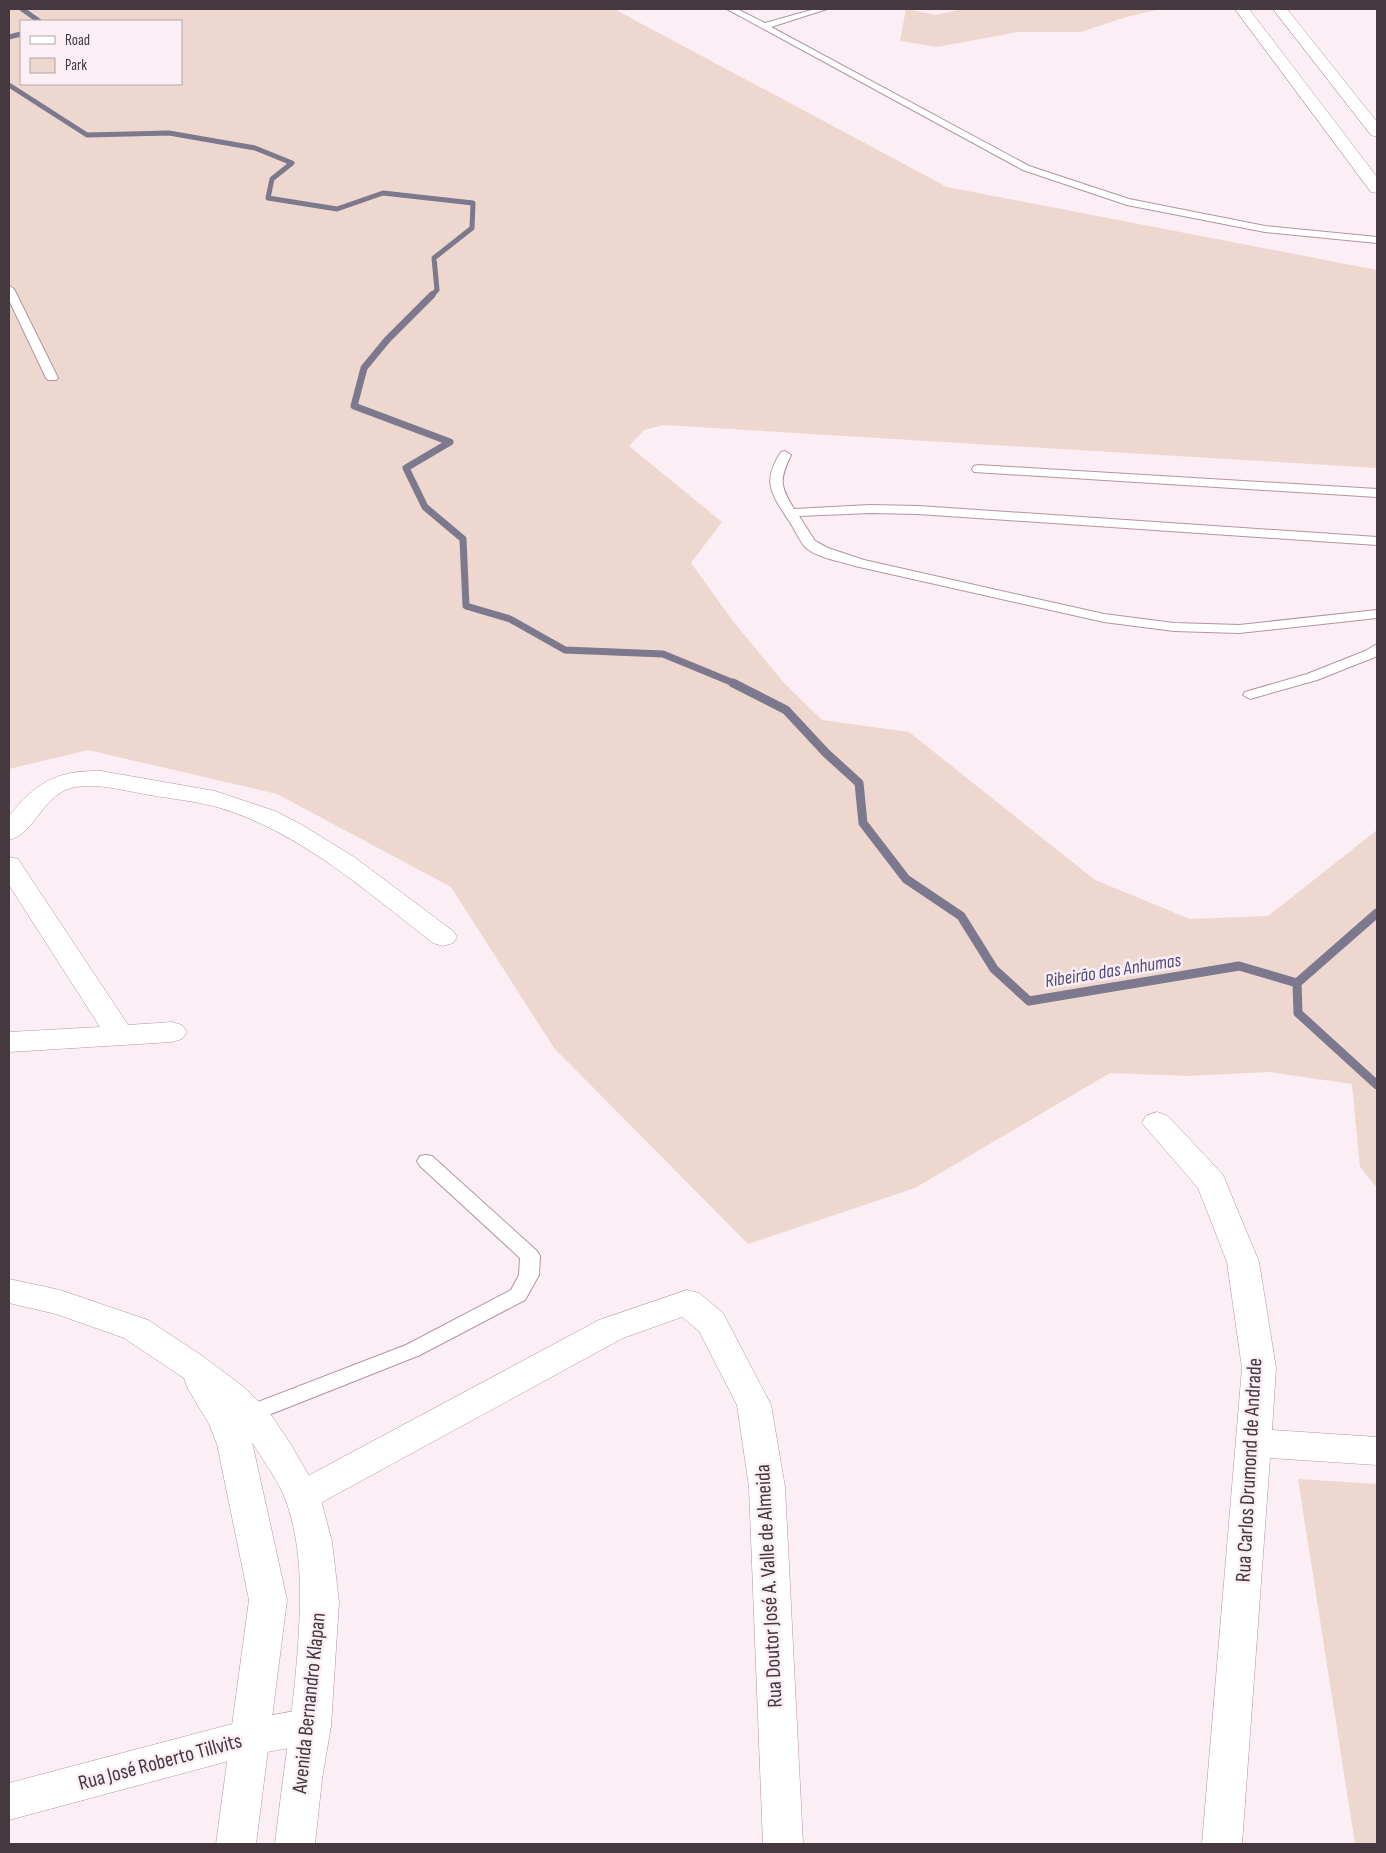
<svg xmlns="http://www.w3.org/2000/svg" width="1386" height="1853" viewBox="0 0 1386 1853" font-family="'Sofia Sans Condensed',sans-serif">
  <style>
    .green { fill: #eed7cf; fill-rule: evenodd }
    .lines { fill: none; stroke-linecap: round; stroke-linejoin: round }
    .stream-far2 { stroke: #7c788e; stroke-width: 5 }
    .stream-far1 { stroke: #7c788e; stroke-width: 7 }
    .stream { stroke: #7c788e; stroke-width: 9 }
    .service-casing { stroke: #b294a5; stroke-width: 2 }
    .minor-casing { stroke: #b294a5; stroke-width: 1 }
    .tertiary-casing { stroke: #b294a5; stroke-width: 1 }
    .service { fill: #fff; fill-rule: evenodd }
    .minor { fill: #fff; fill-rule: evenodd }
    .tertiary { fill: #fff; fill-rule: evenodd }
    .labels { text-anchor: middle; dominant-baseline: central; stroke-width: 5; stroke-linejoin: round; paint-order: stroke }
    .water-label { font-size: 19px; font-style: italic; fill: #514e7a; stroke: #fbeef5 }
    .near-street-label { font-size: 21px; fill: #45383f; stroke: #fbeef5 }
  </style>
  <rect width="100%" height="100%" fill="#fbeef5"/>
  <path class="green" d="M9,9H614L947,187L1377,270V468L663,425L644,430L629,446L722,522L691,563L733,621L784,683L822,720L909,732L1095,880L1190,919L1268,916L1377,830V1188L1360,1167L1352,1084L1268,1072L1189,1076L1110,1073L915,1188L748,1244L554,1048L451,887L277,794L88,750L9,769ZM21,21H181V84H21Z
    M906,9L936,15L963,9H1161L1126,17L1081,32H1018L937,47L900,41Z
    M1298,1479L1377,1484V1844H1355Z"/>
  <g class="lines">
    <path class="stream-far2" d="M22,9L39,21
      M9,37L21,34
      M9,85L87,135L169,133L255,148L292,163L272,179L268,198L337,209L383,193L473,203L472,228L434,258L437,290L430,297"/>
    <path class="stream-far1" d="M432,295L387,340L364,368L354,406L450,442L406,468L425,507L463,539L466,606L510,619L565,650L663,654L736,684"/>
    <path class="stream" d="M733,683L786,710L826,753L859,783L863,823L906,879L961,916L994,969L1029,1001L1239,966L1297,983L1298,1013L1377,1085
      M1297,983L1377,913"/>
    <g class="service-casing">
      <path id="service" d="M727,9H737L765,23L815,9H827L771,27L1029,166L1129,199L1265,226L1377,237V243L1265,232L1127,205L1023,170Z
        M9,286L14,289L58,378L56,380H48L46,378L9,300Z
        M785,451L791,455C779,480 780,486 794,509L870,505L918,506L1377,537V545L918,514L870,513L799,516L815,541L828,548L864,560L1104,614L1174,623L1239,625L1377,610V618L1239,633L1174,631L1104,622L855,566C840,561 817,558 805,547C799,540 794,528 789,521C772,494 761,483 781,452Z
        M978,465L1377,489V497L974,472L972,469L974,466Z
        M1377,644V655L1375,657L1317,680L1250,699L1243,695L1245,692L1307,674L1365,651Z
        M426,1155L432,1156L537,1251L540,1256L539,1275L525,1300L420,1355L251,1422L244,1424L237,1422L234,1416L237,1410L406,1345L511,1290L519,1275L520,1258L420,1166L417,1161L420,1156Z"/>
    </g>
    <g class="minor-casing">
      <path id="minor" d="M101,771L215,791L275,811L302,825L354,857L453,931L457,937L453,943L443,946L433,943C367,892 299,831 217,807C195,801 172,799 150,795C125,791 100,783 75,787C43,793 35,834 9,840V816C36,783 56,770 101,771Z
        M9,857L18,859L128,1025L172,1022L182,1025L187,1032L182,1039L172,1042L9,1052V1032L100,1027L9,885Z
        M1157,1112L1168,1116L1223,1175L1259,1262L1276,1368L1272,1430L1377,1437V1465L1270,1458L1242,1844H1202L1242,1368L1227,1262L1198,1188L1142,1123L1146,1116Z
        M687,1290L699,1293L723,1313L771,1405L785,1487L803,1844H763L749,1487L737,1405L699,1331L682,1317L623,1338L315,1506L302,1511L289,1506L284,1496L289,1486L599,1320Z
        M311,1708L325,1714L331,1726L325,1738L311,1744L251,1755L9,1820V1783L251,1719Z"/>
    </g>
    <g class="tertiary-casing">
      <path id="tertiary" d="M1235,9H1249L1377,177V193L1371,192Z
        M1273,9H1287L1377,122V137L1371,135Z
        M9,1279L60,1290L148,1320L204,1357L245,1388L269,1412L290,1443L315,1486L320,1496L332,1542L339,1602L331,1726L322,1779L315,1844H275C282,1782 292,1721 297,1659C301,1606 304,1549 285,1498C277,1479 263,1460 252,1442L287,1600L256,1844H216L249,1600L217,1444L209,1424L188,1389L184,1378L124,1338L56,1314L9,1303Z"/>
    </g>
    <use href="#service" class="service"/>
    <use href="#minor" class="minor"/>
    <use href="#tertiary" class="tertiary"/>
  </g>
  <g class="labels">
    <g class="water-label">
      <text transform="translate(1113 971) rotate(-9)">Ribeirão das Anhumas</text>
    </g>
    <g class="near-street-label">
      <text transform="translate(1249 1470) rotate(-87)">Rua Carlos Drumond de Andrade</text>
      <text transform="translate(769 1586) rotate(-93)">Rua Doutor José A. Valle de Almeida</text>
      <text transform="translate(309 1703) rotate(-84)">Avenida Bernandro Klapan</text>
      <text transform="translate(160 1762) rotate(-15)">Rua José Roberto Tillvits</text>
    </g>
  </g>
  <rect width="1386" height="1853" fill="none" stroke="#45383f" stroke-width="20"/>
  <rect x="20" y="20" width="162" height="65" fill="#fbeef5" stroke="#b2a5ac"/>
  <rect x="30" y="36" width="25" height="8" fill="#ffffff" stroke="#b2a5ac"/>
  <text x="65" y="45" font-size="15" fill="#45383f">Road</text>
  <rect x="30" y="58" width="25" height="15" fill="#eed7cf" stroke="#b2a5ac"/>
  <text x="65" y="70" font-size="15" fill="#45383f">Park</text>
</svg>
